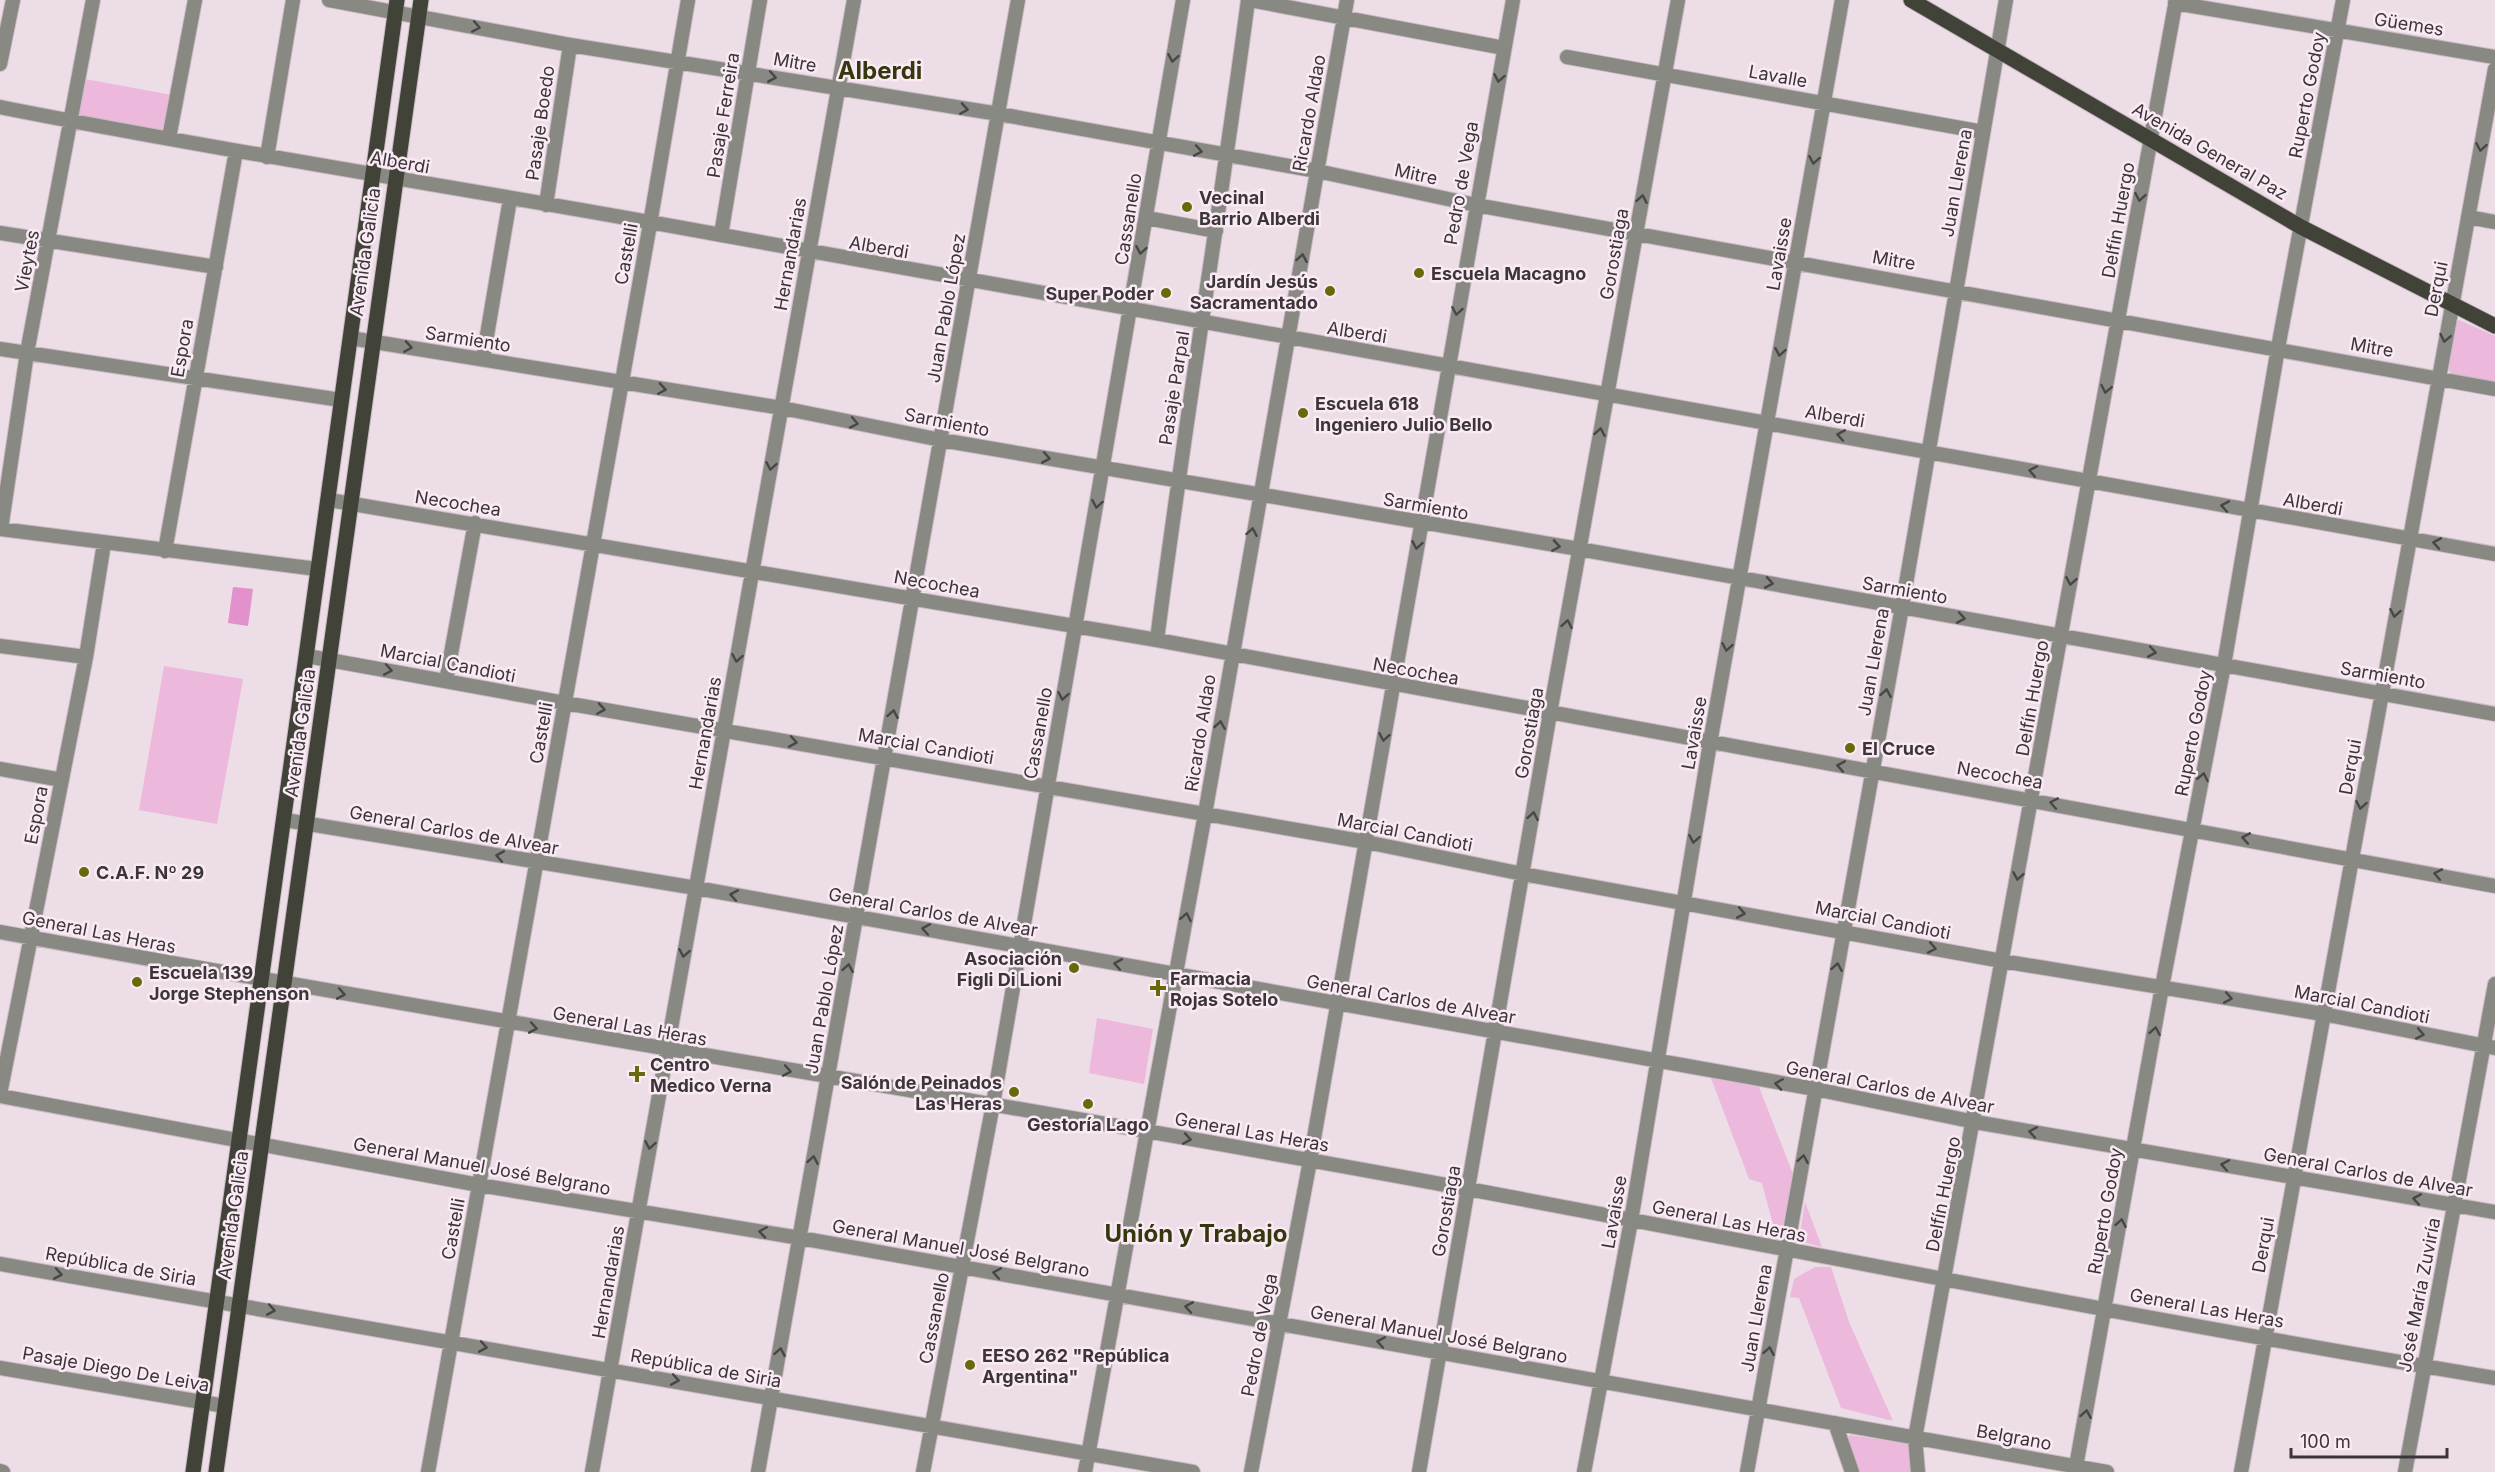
<svg xmlns="http://www.w3.org/2000/svg" width="2495" height="1472" viewBox="0 0 2495 1472" font-family="Inter,sans-serif">
  <style>
    .green { fill: #ecb8dc }
    .water { fill: #e391cc }
    .lines { fill: none; stroke-linecap: round; stroke-linejoin: round }
    .minor-casing { stroke: #c9bbc4; stroke-width: 16 }
    .major-casing { stroke: #c9bbc4; stroke-width: 17 }
    .minor { stroke: #888983; stroke-width: 14 }
    .major { stroke: #414338; stroke-width: 15 }
    .oneway { stroke: #4a4648 }
    .poi-dot { fill: #656a0b; stroke: #f9eaf4; stroke-width: 2 }
    .labels { text-anchor: middle; dominant-baseline: central; stroke-width: 5; stroke-linejoin: round; paint-order: stroke }
    .street-label { font-size: 18px; fill: #3b3539; stroke: #f9eaf4 }
    .poi-label { font-size: 18px; font-weight: bold; fill: #3b3539; stroke: #f9eaf4; text-anchor: start }
    .district-label { font-size: 24px; font-weight: bold; fill: #35370e; stroke: #f9eaf4 }
  </style>
  <rect width="100%" height="100%" fill="#ecdde7"/>
  <path class="green" d="M85,79L172,95L165,132L78,116Z
    M2459,320L2495,336V382L2452,374L2449,370L2455,324Z
    M164,666L243,679L217,824L139,810Z
    M1097,1018L1153,1029L1144,1084L1089,1073Z
    M1711,1078L1759,1087L1793,1174L1780,1241H1774L1775,1232L1762,1183L1749,1179Z
    M1805,1202L1822,1247L1799,1241Z
    M1815,1267H1831L1849,1322L1893,1421L1841,1408L1799,1298L1790,1297L1794,1279Z
    M1850,1435L1910,1444L1913,1472H1855L1846,1438Z"/>
  <path class="water" d="M233,587L253,589L248,626L228,623Z"/>
  <g class="lines">
    <g class="minor-casing">
      <path id="minor" d="M329,0L570,45L999,114L1317,171L1476,205L2495,389
        M1250,0L1504,48
        M2175,3L2495,57
        M1567,57L1983,132
        M0,64L13,0
        M0,107C241,155 485,191 727,236C1316,346 1906,446 2495,554
        M169,138L195,0
        M267,157L293,0
        M546,205L570,45
        M2468,217L2495,222
        M1147,218L1216,231
        M0,233L216,267
        M721,235L760,0
        M350,338L782,408L941,440L1579,549L2495,714
        M0,349L341,400
        M483,359L510,199
        M329,500L1157,640L2495,886
        M0,529L317,569
        M1,529L27,353L93,0
        M165,551L236,151
        M1157,640C1184,426 1220,214 1248,0
        M0,646L86,657
        M307,656L565,703L1366,842L1523,874L2002,961L2323,1014L2495,1048
        M446,681L475,523
        M0,769L62,780
        M285,820L696,888L1815,1089L1975,1122L2495,1212
        M0,932C489,1022 980,1098 1468,1189C1810,1253 2151,1321 2495,1378
        M0,1094L86,657L104,543
        M0,1096L479,1185L800,1238L2107,1472
        M0,1264L1193,1472
        M0,1368L225,1406
        M1835,1423L1852,1472
        M0,1471L3,1472
        M428,1472L650,224L688,0
        M592,1472L854,0
        M758,1472L1018,0
        M923,1472L993,1104L1183,0
        M1085,1472L1205,814L1347,0
        M1251,1472L1310,1161L1513,0
        M1419,1472L1550,713L1678,0
        M1584,1472L1631,1221L1710,743L1842,0
        M1747,1472L1902,607L2006,0
        M1918,1472L1915,1438L2176,0
        M2075,1472L2162,987L2224,665L2278,348L2343,0
        M2241,1472L2495,69
        M2405,1472L2495,984"/>
    </g>
    <g class="major-casing">
      <path id="major" d="M1911,0L2301,227L2495,326
        M193,1472L397,0
        M216,1472L421,0"/>
    </g>
    <use href="#minor" class="minor"/>
    <use href="#major" class="major"/>
  </g>
  <defs><path id="oneway-chevron" d="M-2-3.5L2.5 0L-2 3.5" fill="none" stroke-width="1.6" stroke-linecap="round" stroke-linejoin="round" transform="scale(1.5)"/></defs>
  <g class="oneway">
    <use href="#oneway-chevron" transform="translate(476 27) rotate(11)"/>
    <use href="#oneway-chevron" transform="translate(1173 58) rotate(100)"/>
    <use href="#oneway-chevron" transform="translate(772 77) rotate(10)"/>
    <use href="#oneway-chevron" transform="translate(1499 78) rotate(100)"/>
    <use href="#oneway-chevron" transform="translate(964 109) rotate(9)"/>
    <use href="#oneway-chevron" transform="translate(2481 147) rotate(100)"/>
    <use href="#oneway-chevron" transform="translate(1198 151) rotate(10)"/>
    <use href="#oneway-chevron" transform="translate(1814 160) rotate(100)"/>
    <use href="#oneway-chevron" transform="translate(2140 197) rotate(100)"/>
    <use href="#oneway-chevron" transform="translate(1642 199) rotate(-80)"/>
    <use href="#oneway-chevron" transform="translate(1141 250) rotate(100)"/>
    <use href="#oneway-chevron" transform="translate(1302 258) rotate(-80)"/>
    <use href="#oneway-chevron" transform="translate(1457 311) rotate(100)"/>
    <use href="#oneway-chevron" transform="translate(2445 338) rotate(101)"/>
    <use href="#oneway-chevron" transform="translate(408 347) rotate(9)"/>
    <use href="#oneway-chevron" transform="translate(1780 352) rotate(100)"/>
    <use href="#oneway-chevron" transform="translate(662 389) rotate(9)"/>
    <use href="#oneway-chevron" transform="translate(2106 389) rotate(101)"/>
    <use href="#oneway-chevron" transform="translate(854 423) rotate(11)"/>
    <use href="#oneway-chevron" transform="translate(1600 432) rotate(-80)"/>
    <use href="#oneway-chevron" transform="translate(1841 435) rotate(-170)"/>
    <use href="#oneway-chevron" transform="translate(1046 458) rotate(10)"/>
    <use href="#oneway-chevron" transform="translate(771 466) rotate(100)"/>
    <use href="#oneway-chevron" transform="translate(2033 471) rotate(-169)"/>
    <use href="#oneway-chevron" transform="translate(1097 504) rotate(100)"/>
    <use href="#oneway-chevron" transform="translate(2225 506) rotate(-170)"/>
    <use href="#oneway-chevron" transform="translate(1252 532) rotate(-80)"/>
    <use href="#oneway-chevron" transform="translate(2437 543) rotate(-170)"/>
    <use href="#oneway-chevron" transform="translate(1417 545) rotate(100)"/>
    <use href="#oneway-chevron" transform="translate(1556 546) rotate(9)"/>
    <use href="#oneway-chevron" transform="translate(2071 581) rotate(100)"/>
    <use href="#oneway-chevron" transform="translate(1769 583) rotate(10)"/>
    <use href="#oneway-chevron" transform="translate(2395 613) rotate(100)"/>
    <use href="#oneway-chevron" transform="translate(1961 618) rotate(10)"/>
    <use href="#oneway-chevron" transform="translate(1567 624) rotate(-80)"/>
    <use href="#oneway-chevron" transform="translate(1727 647) rotate(100)"/>
    <use href="#oneway-chevron" transform="translate(2152 652) rotate(10)"/>
    <use href="#oneway-chevron" transform="translate(737 658) rotate(100)"/>
    <use href="#oneway-chevron" transform="translate(388 670) rotate(10)"/>
    <use href="#oneway-chevron" transform="translate(1886 693) rotate(-80)"/>
    <use href="#oneway-chevron" transform="translate(1063 696) rotate(100)"/>
    <use href="#oneway-chevron" transform="translate(601 709) rotate(9)"/>
    <use href="#oneway-chevron" transform="translate(893 714) rotate(-80)"/>
    <use href="#oneway-chevron" transform="translate(1220 725) rotate(-81)"/>
    <use href="#oneway-chevron" transform="translate(1384 737) rotate(100)"/>
    <use href="#oneway-chevron" transform="translate(793 742) rotate(10)"/>
    <use href="#oneway-chevron" transform="translate(1841 766) rotate(-170)"/>
    <use href="#oneway-chevron" transform="translate(2203 777) rotate(-79)"/>
    <use href="#oneway-chevron" transform="translate(2054 803) rotate(-169)"/>
    <use href="#oneway-chevron" transform="translate(2361 805) rotate(100)"/>
    <use href="#oneway-chevron" transform="translate(1533 816) rotate(-80)"/>
    <use href="#oneway-chevron" transform="translate(2246 838) rotate(-170)"/>
    <use href="#oneway-chevron" transform="translate(1694 839) rotate(100)"/>
    <use href="#oneway-chevron" transform="translate(500 856) rotate(-170)"/>
    <use href="#oneway-chevron" transform="translate(2438 874) rotate(-169)"/>
    <use href="#oneway-chevron" transform="translate(2018 876) rotate(100)"/>
    <use href="#oneway-chevron" transform="translate(734 895) rotate(-170)"/>
    <use href="#oneway-chevron" transform="translate(1741 913) rotate(10)"/>
    <use href="#oneway-chevron" transform="translate(1186 917) rotate(-79)"/>
    <use href="#oneway-chevron" transform="translate(926 929) rotate(-170)"/>
    <use href="#oneway-chevron" transform="translate(1932 948) rotate(11)"/>
    <use href="#oneway-chevron" transform="translate(684 953) rotate(100)"/>
    <use href="#oneway-chevron" transform="translate(1118 964) rotate(-170)"/>
    <use href="#oneway-chevron" transform="translate(1837 967) rotate(-80)"/>
    <use href="#oneway-chevron" transform="translate(848 968) rotate(-80)"/>
    <use href="#oneway-chevron" transform="translate(341 994) rotate(10)"/>
    <use href="#oneway-chevron" transform="translate(2228 998) rotate(10)"/>
    <use href="#oneway-chevron" transform="translate(533 1028) rotate(10)"/>
    <use href="#oneway-chevron" transform="translate(2155 1031) rotate(-80)"/>
    <use href="#oneway-chevron" transform="translate(2420 1034) rotate(11)"/>
    <use href="#oneway-chevron" transform="translate(787 1071) rotate(10)"/>
    <use href="#oneway-chevron" transform="translate(1779 1084) rotate(-171)"/>
    <use href="#oneway-chevron" transform="translate(2033 1132) rotate(-170)"/>
    <use href="#oneway-chevron" transform="translate(1187 1139) rotate(10)"/>
    <use href="#oneway-chevron" transform="translate(650 1145) rotate(100)"/>
    <use href="#oneway-chevron" transform="translate(1803 1159) rotate(-80)"/>
    <use href="#oneway-chevron" transform="translate(813 1160) rotate(-80)"/>
    <use href="#oneway-chevron" transform="translate(2225 1165) rotate(-170)"/>
    <use href="#oneway-chevron" transform="translate(2417 1199) rotate(-170)"/>
    <use href="#oneway-chevron" transform="translate(2121 1223) rotate(-80)"/>
    <use href="#oneway-chevron" transform="translate(763 1232) rotate(-171)"/>
    <use href="#oneway-chevron" transform="translate(997 1273) rotate(-170)"/>
    <use href="#oneway-chevron" transform="translate(58 1274) rotate(10)"/>
    <use href="#oneway-chevron" transform="translate(1189 1307) rotate(-170)"/>
    <use href="#oneway-chevron" transform="translate(271 1310) rotate(10)"/>
    <use href="#oneway-chevron" transform="translate(1381 1342) rotate(-170)"/>
    <use href="#oneway-chevron" transform="translate(483 1347) rotate(10)"/>
    <use href="#oneway-chevron" transform="translate(1769 1351) rotate(-80)"/>
    <use href="#oneway-chevron" transform="translate(780 1352) rotate(-80)"/>
    <use href="#oneway-chevron" transform="translate(675 1380) rotate(10)"/>
    <use href="#oneway-chevron" transform="translate(2086 1414) rotate(-80)"/>
  </g>
  <g class="poi-dot">
    <circle cx="1187" cy="207" r="6"/>
    <circle cx="1419" cy="273" r="6"/>
    <circle cx="1330" cy="291" r="6"/>
    <circle cx="1166" cy="293" r="6"/>
    <circle cx="1303" cy="413" r="6"/>
    <circle cx="1850" cy="748" r="6"/>
    <circle cx="84" cy="872" r="6"/>
    <circle cx="1074" cy="968" r="6"/>
    <circle cx="137" cy="982" r="6"/>
    <path d="M1155 979h6v6h6v6h-6v6h-6v-6h-6v-6h6z"/>
    <path d="M634 1065h6v6h6v6h-6v6h-6v-6h-6v-6h6z"/>
    <circle cx="1014" cy="1092" r="6"/>
    <circle cx="1088" cy="1104" r="6"/>
    <circle cx="970" cy="1365" r="6"/>
  </g>
  <g class="labels">
    <g class="street-label">
      <text transform="translate(2409 24) rotate(9)">Güemes</text>
      <text transform="translate(795 62) rotate(10)">Mitre</text>
      <text transform="translate(1778 76) rotate(10)">Lavalle</text>
      <text transform="translate(2307 95) rotate(-79)">Ruperto Godoy</text>
      <text transform="translate(1309 113) rotate(-80)">Ricardo Aldao</text>
      <text transform="translate(723 115) rotate(-81)">Pasaje Ferreira</text>
      <text transform="translate(540 123) rotate(-82)">Pasaje Boedo</text>
      <text transform="translate(2210 151) rotate(30)">Avenida General Paz</text>
      <text transform="translate(400 162) rotate(10)">Alberdi</text>
      <text transform="translate(1416 174) rotate(12)">Mitre</text>
      <text transform="translate(1461 183) rotate(-80)">Pedro de Vega</text>
      <text transform="translate(1956 183) rotate(-80)">Juan Llerena</text>
      <text transform="translate(1128 219) rotate(-81)">Cassanello</text>
      <text transform="translate(2118 220) rotate(-80)">Delfín Huergo</text>
      <text transform="translate(879 247) rotate(10)">Alberdi</text>
      <text transform="translate(365 252) rotate(-82)">Avenida Galicia</text>
      <text transform="translate(626 254) rotate(-80)">Castelli</text>
      <text transform="translate(790 254) rotate(-80)">Hernandarias</text>
      <text transform="translate(1614 254) rotate(-80)">Gorostiaga</text>
      <text transform="translate(1779 254) rotate(-80)">Lavaisse</text>
      <text transform="translate(1894 260) rotate(10)">Mitre</text>
      <text transform="translate(27 261) rotate(-79)">Vieytes</text>
      <text transform="translate(2436 289) rotate(-79)">Derqui</text>
      <text transform="translate(946 308) rotate(-80)">Juan Pablo López</text>
      <text transform="translate(1357 332) rotate(9)">Alberdi</text>
      <text transform="translate(468 339) rotate(9)">Sarmiento</text>
      <text transform="translate(2372 347) rotate(10)">Mitre</text>
      <text transform="translate(182 348) rotate(-80)">Espora</text>
      <text transform="translate(1174 388) rotate(-81)">Pasaje Parpal</text>
      <text transform="translate(1835 416) rotate(10)">Alberdi</text>
      <text transform="translate(947 422) rotate(11)">Sarmiento</text>
      <text transform="translate(458 503) rotate(9)">Necochea</text>
      <text transform="translate(2313 504) rotate(10)">Alberdi</text>
      <text transform="translate(1426 506) rotate(10)">Sarmiento</text>
      <text transform="translate(937 584) rotate(10)">Necochea</text>
      <text transform="translate(1905 590) rotate(10)">Sarmiento</text>
      <text transform="translate(1873 662) rotate(-80)">Juan Llerena</text>
      <text transform="translate(448 663) rotate(11)">Marcial Candioti</text>
      <text transform="translate(1416 671) rotate(10)">Necochea</text>
      <text transform="translate(2383 675) rotate(10)">Sarmiento</text>
      <text transform="translate(2032 698) rotate(-80)">Delfín Huergo</text>
      <text transform="translate(300 733) rotate(-82)">Avenida Galicia</text>
      <text transform="translate(541 733) rotate(-80)">Castelli</text>
      <text transform="translate(705 733) rotate(-80)">Hernandarias</text>
      <text transform="translate(1038 733) rotate(-80)">Cassanello</text>
      <text transform="translate(1200 733) rotate(-81)">Ricardo Aldao</text>
      <text transform="translate(1529 733) rotate(-80)">Gorostiaga</text>
      <text transform="translate(1694 733) rotate(-80)">Lavaisse</text>
      <text transform="translate(2193 733) rotate(-79)">Ruperto Godoy</text>
      <text transform="translate(926 746) rotate(10)">Marcial Candioti</text>
      <text transform="translate(2350 767) rotate(-80)">Derqui</text>
      <text transform="translate(2000 775) rotate(10)">Necochea</text>
      <text transform="translate(36 815) rotate(-79)">Espora</text>
      <text transform="translate(454 830) rotate(10)">General Carlos de Alvear</text>
      <text transform="translate(1405 832) rotate(11)">Marcial Candioti</text>
      <text transform="translate(933 912) rotate(10)">General Carlos de Alvear</text>
      <text transform="translate(1883 920) rotate(11)">Marcial Candioti</text>
      <text transform="translate(99 932) rotate(11)">General Las Heras</text>
      <text transform="translate(824 999) rotate(-80)">Juan Pablo López</text>
      <text transform="translate(1411 999) rotate(10)">General Carlos de Alvear</text>
      <text transform="translate(2362 1004) rotate(11)">Marcial Candioti</text>
      <text transform="translate(630 1026) rotate(10)">General Las Heras</text>
      <text transform="translate(1890 1087) rotate(11)">General Carlos de Alvear</text>
      <text transform="translate(1252 1132) rotate(10)">General Las Heras</text>
      <text transform="translate(482 1166) rotate(10)">General Manuel José Belgrano</text>
      <text transform="translate(2368 1172) rotate(10)">General Carlos de Alvear</text>
      <text transform="translate(1943 1194) rotate(-79)">Delfín Huergo</text>
      <text transform="translate(1446 1211) rotate(-80)">Gorostiaga</text>
      <text transform="translate(2105 1211) rotate(-80)">Ruperto Godoy</text>
      <text transform="translate(1614 1212) rotate(-80)">Lavaisse</text>
      <text transform="translate(233 1215) rotate(-82)">Avenida Galicia</text>
      <text transform="translate(1729 1221) rotate(11)">General Las Heras</text>
      <text transform="translate(453 1229) rotate(-80)">Castelli</text>
      <text transform="translate(2263 1245) rotate(-80)">Derqui</text>
      <text transform="translate(961 1248) rotate(10)">General Manuel José Belgrano</text>
      <text transform="translate(121 1266) rotate(10)">República de Siria</text>
      <text transform="translate(608 1282) rotate(-80)">Hernandarias</text>
      <text transform="translate(2419 1295) rotate(-79)">José María Zuviría</text>
      <text transform="translate(2207 1308) rotate(10)">General Las Heras</text>
      <text transform="translate(934 1318) rotate(-79)">Cassanello</text>
      <text transform="translate(1756 1318) rotate(-80)">Juan Llerena</text>
      <text transform="translate(1439 1334) rotate(10)">General Manuel José Belgrano</text>
      <text transform="translate(1259 1335) rotate(-79)">Pedro de Vega</text>
      <text transform="translate(706 1368) rotate(10)">República de Siria</text>
      <text transform="translate(116 1369) rotate(10)">Pasaje Diego De Leiva</text>
      <text transform="translate(2014 1437) rotate(10)">Belgrano</text>
    </g>
    <g class="poi-label">
      <text x="1199" y="197">Vecinal<tspan x="1199" dy="21">Barrio Alberdi</tspan></text>
      <text x="1431" y="273">Escuela Macagno</text>
      <text x="1318" y="281" text-anchor="end">Jardín Jesús<tspan x="1318" dy="21">Sacramentado</tspan></text>
      <text x="1154" y="293" text-anchor="end">Super Poder</text>
      <text x="1315" y="403">Escuela 618<tspan x="1315" dy="21">Ingeniero Julio Bello</tspan></text>
      <text x="1862" y="748">El Cruce</text>
      <text x="96" y="872">C.A.F. Nº 29</text>
      <text x="1062" y="958" text-anchor="end">Asociación<tspan x="1062" dy="21">Figli Di Lioni</tspan></text>
      <text x="149" y="972">Escuela 139<tspan x="149" dy="21">Jorge Stephenson</tspan></text>
      <text x="1170" y="978">Farmacia<tspan x="1170" dy="21">Rojas Sotelo</tspan></text>
      <text x="650" y="1064">Centro<tspan x="650" dy="21">Medico Verna</tspan></text>
      <text x="1002" y="1082" text-anchor="end">Salón de Peinados<tspan x="1002" dy="21">Las Heras</tspan></text>
      <text x="1088" y="1124" text-anchor="middle">Gestoría Lago</text>
      <text x="982" y="1355">EESO 262 "República<tspan x="982" dy="21">Argentina"</tspan></text>
    </g>
    <g class="district-label">
      <text x="880" y="70">Alberdi</text>
      <text x="1196" y="1233">Unión y Trabajo</text>
    </g>
  </g>
  <path d="M2291 1448v9h156v-9" fill="none" stroke="#3b3539" stroke-width="3"/>
  <text x="2300" y="1448" font-size="18" fill="#3b3539" stroke="#f9eaf4" stroke-width="4.5" paint-order="stroke">100 m</text>
</svg>
